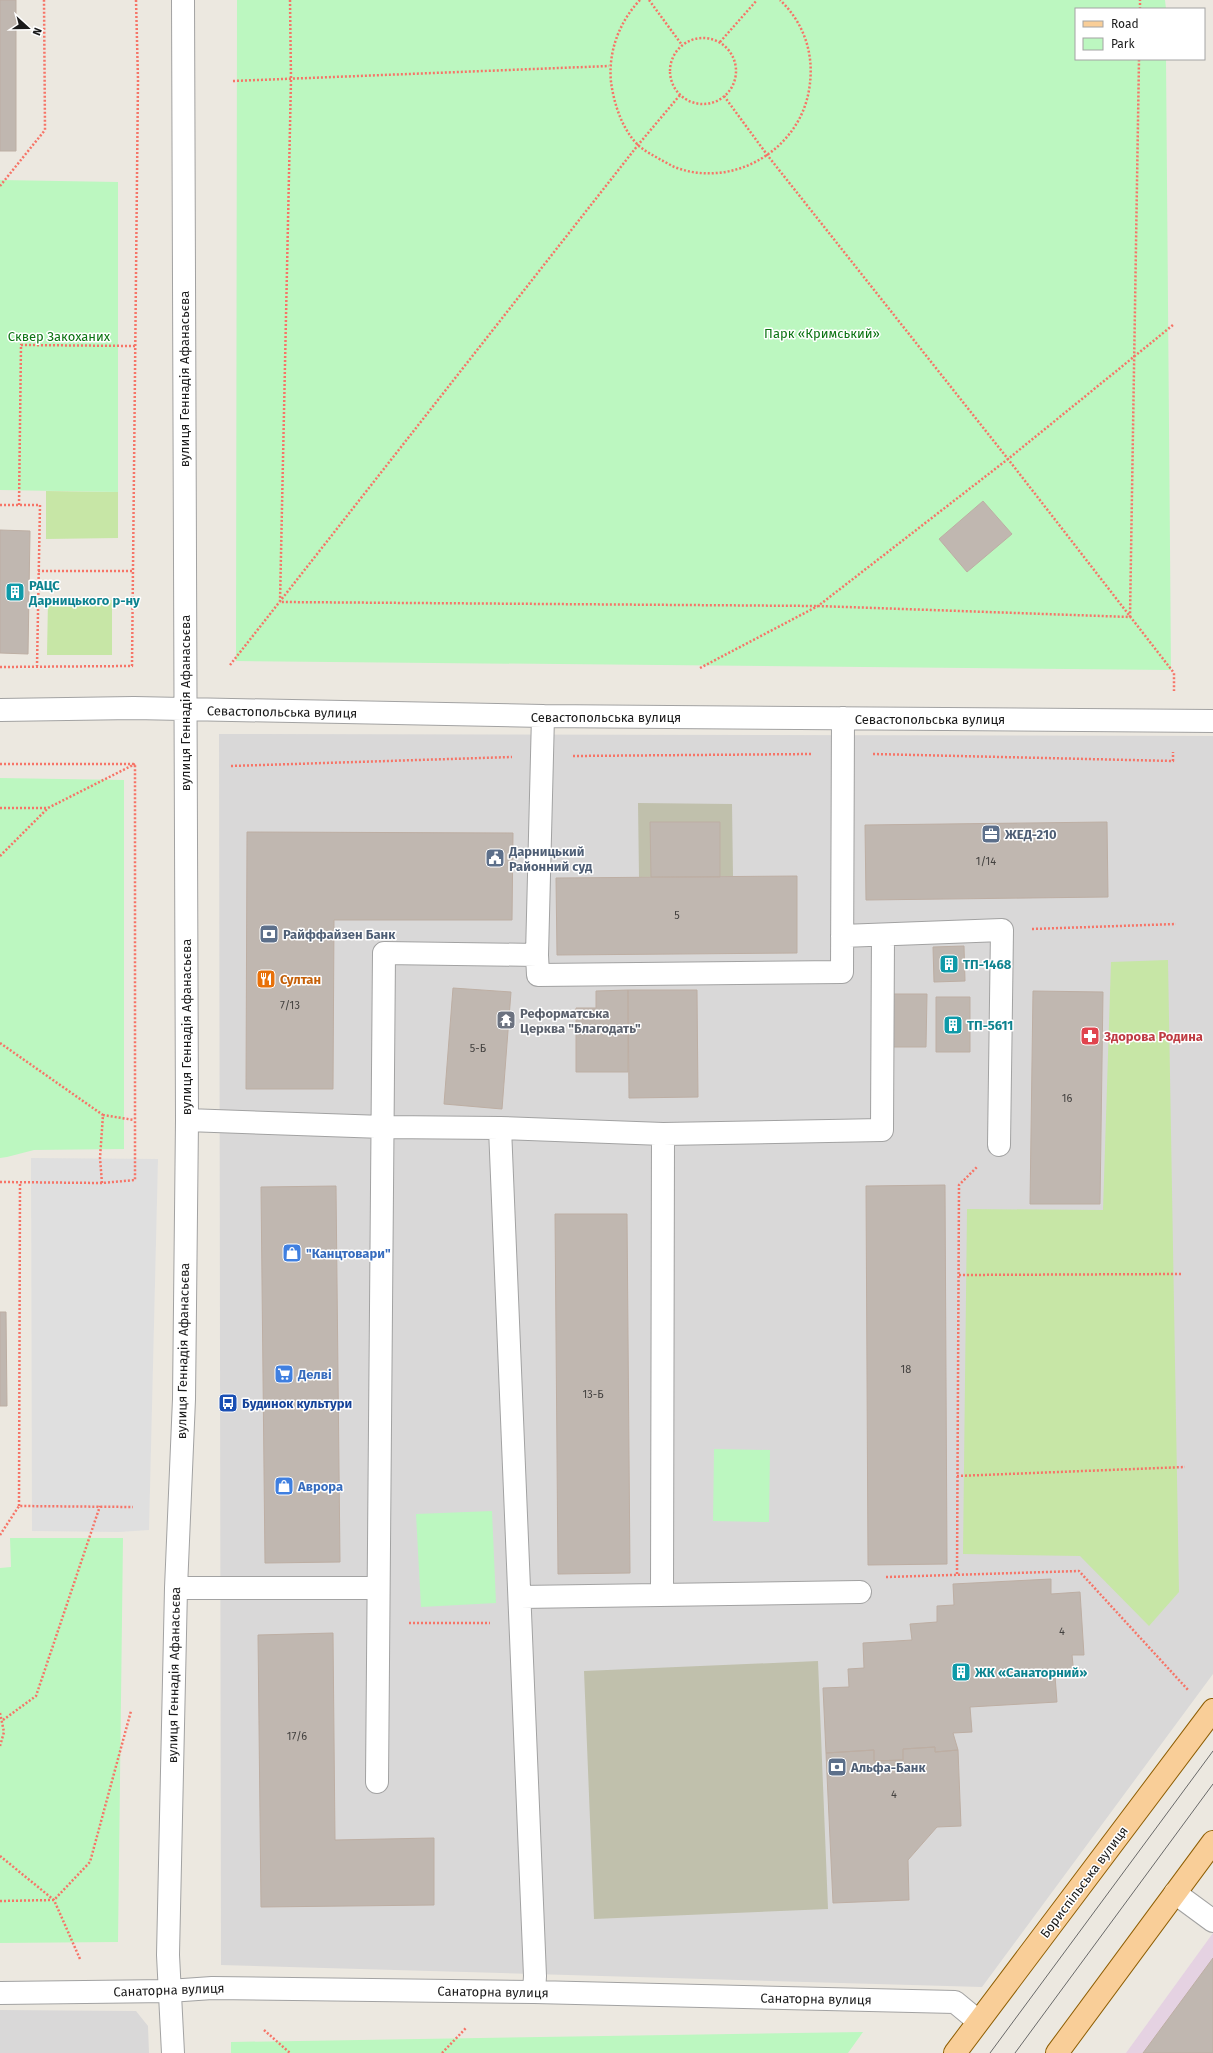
<svg xmlns="http://www.w3.org/2000/svg" width="1213" height="2053" viewBox="0 0 1213 2053" font-family="'Fira Sans',sans-serif">
  <style>
    .residential { fill: #d9d8d8 }
    .industrial { fill: #e5d2e2 }
    .construction { fill: #c0c0ac }
    .grass { fill: #c7e6a6 }
    .park { fill: #bcf7c0 }
    .parking { fill: #dfdfdf }
    .building { fill: #c0b7b0; stroke: #bdaea3 }
    .lines { fill: none; stroke-linecap: round; stroke-linejoin: round }
    .minor-casing { stroke: #a2a2a2; stroke-width: 24 }
    .major-casing { stroke: #8e5e04; stroke-width: 24 }
    .path { stroke: #f67467; stroke-width: 2.5; stroke-dasharray: 2 2; stroke-linecap: butt }
    .minor { stroke: #fff; stroke-width: 22 }
    .major { stroke: #f9ce98; stroke-width: 22 }
    .tram { stroke: #696969; stroke-width: 1 }
    .labels { text-anchor: middle; dominant-baseline: central; stroke-width: 3; stroke-linejoin: round; paint-order: stroke }
    .number-label { font-size: 11px; fill: #444240 }
    .park-label { font-size: 13px; fill: #0d7414; stroke: #fff }
    .street-label { font-size: 13px; fill: #1b1b1b; stroke: #fff }
    .culture-label { font-size: 13px; font-weight: bold; fill: #0d838f; stroke: #fff; text-anchor: start }
    .service-label { font-size: 13px; font-weight: bold; fill: #4e5e75; stroke: #fff; text-anchor: start }
    .food-label { font-size: 13px; font-weight: bold; fill: #c56008; stroke: #fff; text-anchor: start }
    .worship-label { font-size: 13px; font-weight: bold; fill: #5b616d; stroke: #fff; text-anchor: start }
    .health-label { font-size: 13px; font-weight: bold; fill: #be3a42; stroke: #fff; text-anchor: start }
    .shop-label { font-size: 13px; font-weight: bold; fill: #366cbe; stroke: #fff; text-anchor: start }
    .transit-label { font-size: 13px; font-weight: bold; fill: #164399; stroke: #fff; text-anchor: start }
  </style>
  <rect width="100%" height="100%" fill="#ece8e0"/>
  <path class="residential" d="M219,734L1213,736V1674L982,1987L221,1965Z
    M0,2010L136,2011L148,2026L149,2053H0Z"/>
  <path class="industrial" d="M1213,1933V2053H1126Z"/>
  <path class="construction" d="M638,803L732,804L733,876L639,877Z
    M818,1661L828,1909L594,1919L584,1671Z"/>
  <path class="grass" d="M46,491L118,492V538L46,539Z
    M48,600H112V655H47Z
    M1168,960L1179,1592L1149,1626L1080,1556L963,1554L967,1209L1103,1210L1111,962Z"/>
  <path class="park" d="M237,0H1165L1166,9H1076V59H1166L1171,670L236,661Z
    M0,180L118,182V492L0,490Z
    M0,778L124,780V1149L34,1150L7,1157L0,1158Z
    M714,1449L770,1450L769,1522L713,1521Z
    M492,1511L496,1603L421,1607L416,1514Z
    M10,1538H123L118,1942L0,1943V1568L11,1567Z
    M863,2032L848,2053H231V2042Z"/>
  <path class="parking" d="M31,1158L158,1159L149,1530L119,1532L32,1531Z"/>
  <path class="building" d="M0,0H16V151H0Z
    M983,501L1012,534L967,572L939,539Z
    M0,530L30,531L28,654L0,653Z
    M650,822H720V877H651Z
    M1107,822L1108,897L866,900L865,825Z
    M247,832L513,833L512,920H334L333,1089H246Z
    M797,876V953L557,955L556,878Z
    M964,946L965,981L934,982L933,947Z
    M453,988L511,992L502,1109L444,1104Z
    M628,990H697L698,1097L629,1098Z
    M628,990V1072H576V1008H596V991Z
    M1033,991L1103,992L1100,1204H1030Z
    M888,994H927L926,1047H888Z
    M936,997H970V1052H936Z
    M945,1185L947,1564L868,1565L866,1186Z
    M336,1186L340,1562L265,1563L261,1187Z
    M555,1214H627L630,1573L558,1574Z
    M0,1312H6L7,1406H0Z
    M1051,1579V1594L1080,1592L1084,1655H1072L1074,1675L1055,1676L1057,1702L970,1707L972,1732L953,1733L958,1750L935,1752V1747L903,1749V1760L874,1761V1750L826,1753L823,1688L849,1687L848,1669L864,1668L863,1643L912,1640L910,1624L937,1622V1606L954,1605L953,1584Z
    M333,1633L335,1840L434,1838V1905L261,1907L258,1635Z
    M935,1747V1752L958,1750L961,1826L937,1827L908,1860L909,1900L833,1903L826,1753L874,1750V1761L903,1760V1749Z
    M1213,1958V2053H1143Z"/>
  <g class="lines">
    <g class="minor-casing">
      <path id="minor" d="M0,710L134,708L543,716L1213,721
        M842,936L1002,930L999,1145
        M537,955L538,975L842,972L843,718
        M187,1120L383,1127L500,1128L535,1976L534,1992
        M500,1128L663,1134L662,1595
        M663,1134L882,1130L883,935
        M176,1588H378
        M520,1597L860,1592
        M377,1782L384,953L537,955L543,716
        M1175,1893L1213,1921
        M0,1993L169,1991L212,1988L534,1992L955,2002L978,2021
        M173,2053L168,1955L176,1588L184,1399L187,1120L183,0"/>
    </g>
    <g class="major-casing">
      <path id="major" d="M955,2053L1213,1710
        M1057,2053L1213,1842"/>
    </g>
    <path class="path" d="M290,0L291,79L280,602L818,606L1130,617L1139,59
      M640,0C619,22 608,52 611,82C614,104 622,129 638,145C644,151 653,155 661,160C666,162 671,166 677,168C734,188 799,150 809,90C815,56 805,24 780,0
      M649,0L682,45
      M1140,9V0
      M670 71a33 33 0 1 1 66 0a33 33 0 1 1-66 0Z
      M720,42L757,0
      M233,81L609,66
      M724,96L768,156L1008,459L1174,673V691
      M0,186L45,130L44,0
      M0,505H40L37,666
      M19,505L21,345L135,346
      M38,571H134
      M230,665L638,145L680,95
      M0,667L132,666L138,80L136,0
      M700,668L818,606L1008,459L1173,325
      M873,754L1173,761V752
      M573,756L812,754
      M0,764H135
      M231,766L512,757
      M0,808H48
      M0,856L48,808L135,764
      M1032,929L1176,924
      M0,1043L103,1115
      M0,1182L102,1183L135,1180V764
      M102,1183L100,1158L103,1115L134,1120
      M959,1275L1181,1274
      M957,1476L1185,1467
      M19,1506L20,1182
      M0,1535L19,1506L133,1507
      M957,1574L959,1185L978,1166
      M886,1577L1079,1571L1189,1691
      M409,1623H490
      M0,1713L4,1732L0,1746
      M3,1720L36,1696L100,1506
      M0,1856L54,1900L80,1959
      M0,1901L54,1900L90,1862L131,1711
      M264,2030L290,2053
      M442,2053L466,2028"/>
    <use href="#minor" class="minor"/>
    <use href="#major" class="major"/>
    <path class="tram" d="M990,2053L1213,1751
      M1015,2053L1213,1784"/>
  </g>
  <defs>
    <g id="building-square" transform="scale(1)"><rect x="-9" y="-9" width="18" height="18" rx="4" fill="#0f9aa8" stroke="#fff"/><path d="M-4-6H4V6H1V3H-1V6H-4ZM-2.5-4.3h1.7v1.8h-1.7ZM.8-4.3h1.7v1.8H.8ZM-2.5-1h1.7V.8h-1.7ZM.8-1h1.7V.8H.8Z" fill="#fff"/></g>
    <g id="office-square" transform="scale(1)"><rect x="-9" y="-9" width="18" height="18" rx="4" fill="#5c6f8a" stroke="#fff"/><path d="M-6-3h4V-5.5h4V-3h4V5H-6ZM-1-4.5V-3h2v-1.5ZM-6 0V1H6V0Z" fill="#fff"/></g>
    <g id="civic-square" transform="scale(1)"><rect x="-9" y="-9" width="18" height="18" rx="4" fill="#5c6f8a" stroke="#fff"/><path d="M-.6-6.5H3V-4.5H.6V-3L4-1V1h2V6H-6V1h2V-1L-.6-3ZM-1.2 2.5V6h2.4V2.5Z" fill="#fff"/></g>
    <g id="bank-square" transform="scale(1)"><rect x="-9" y="-9" width="18" height="18" rx="4" fill="#5c6f8a" stroke="#fff"/><path d="M-6-4H6V4H-6ZM0-2.3a2.3 2.3 0 1 0 0 4.6a2.3 2.3 0 1 0 0-4.6Z" fill="#fff"/></g>
    <g id="restaurant-square" transform="scale(1)"><rect x="-9" y="-9" width="18" height="18" rx="4" fill="#e8710a" stroke="#fff"/><path d="M-5-6h1v4h1v-4h1v4h1v-4h1v5L-1.5 .5V6h-2V.5L-5-1ZM5-6V6H3V1.5H1.5Q1.5-4 5-6Z" fill="#fff"/></g>
    <g id="temple-square" transform="scale(1)"><rect x="-9" y="-9" width="18" height="18" rx="4" fill="#6b7280" stroke="#fff"/><path d="M0-6L5-2H3V0L6.5 2.5H4V6H1.5V3h-3V6H-4V2.5H-6.5L-3 0V-2H-5Z" fill="#fff"/></g>
    <g id="pharmacy-square" transform="scale(1)"><rect x="-9" y="-9" width="18" height="18" rx="4" fill="#e0444e" stroke="#fff"/><path d="M-2-6h4v4h4v4h-4v4h-4v-4h-4v-4h4Z" fill="#fff"/></g>
    <g id="shop-square" transform="scale(1)"><rect x="-9" y="-9" width="18" height="18" rx="4" fill="#3f7fe0" stroke="#fff"/><path d="M-5-2.5h2.3a2.7 3.5 0 0 1 5.4 0H5L5.5 6h-11ZM-1.5-2.5h3a1.5 2.3 0 0 0-3 0Z" fill="#fff"/></g>
    <g id="supermarket-square" transform="scale(1)"><rect x="-9" y="-9" width="18" height="18" rx="4" fill="#3f7fe0" stroke="#fff"/><path d="M-6-5.5h2.5l.6 2H6L4.5 2H-2.5L-4.4-4H-6ZM-1.5 3.2a1.3 1.3 0 1 0 .1 0ZM3 3.2a1.3 1.3 0 1 0 .1 0Z" fill="#fff"/></g>
    <g id="bus-square" transform="scale(1)"><rect x="-9" y="-9" width="18" height="18" rx="4" fill="#1a4fb4" stroke="#fff"/><path d="M-5-6H5V4H4V6H2V4H-2V6H-4V4H-5ZM-3.5-4V0h7V-4ZM-3.5 1.2v1.5H-2V1.2ZM2 1.2v1.5H3.5V1.2Z" fill="#fff"/></g>
  </defs>
  <g fill-rule="evenodd">
    <use href="#building-square" x="15" y="592"/>
    <use href="#office-square" x="991" y="834"/>
    <use href="#civic-square" x="495" y="858"/>
    <use href="#bank-square" x="269" y="934"/>
    <use href="#building-square" x="949" y="964"/>
    <use href="#restaurant-square" x="266" y="979"/>
    <use href="#temple-square" x="506" y="1020"/>
    <use href="#building-square" x="953" y="1025"/>
    <use href="#pharmacy-square" x="1090" y="1036"/>
    <use href="#shop-square" x="292" y="1253"/>
    <use href="#supermarket-square" x="284" y="1374"/>
    <use href="#bus-square" x="228" y="1403"/>
    <use href="#shop-square" x="284" y="1486"/>
    <use href="#building-square" x="961" y="1672"/>
    <use href="#bank-square" x="837" y="1767"/>
  </g>
  <g class="labels">
    <g class="number-label">
      <text x="986" y="861">1/14</text>
      <text x="677" y="915">5</text>
      <text x="290" y="1005">7/13</text>
      <text x="478" y="1048">5-Б</text>
      <text x="1067" y="1098">16</text>
      <text x="906" y="1369">18</text>
      <text x="593" y="1394">13-Б</text>
      <text x="1062" y="1631">4</text>
      <text x="297" y="1736">17/6</text>
      <text x="894" y="1794">4</text>
    </g>
    <g class="park-label">
      <text x="822" y="333">Парк «Кримський»</text>
      <text x="59" y="336">Сквер Закоханих</text>
    </g>
    <g class="street-label">
      <text transform="translate(184 379) rotate(-90)">вулиця Геннадія Афанасьєва</text>
      <text transform="translate(185 703) rotate(-90)">вулиця Геннадія Афанасьєва</text>
      <text transform="translate(282 712) rotate(1)">Севастопольська вулиця</text>
      <text x="606" y="717">Севастопольська вулиця</text>
      <text x="930" y="719">Севастопольська вулиця</text>
      <text transform="translate(186 1027) rotate(-90)">вулиця Геннадія Афанасьєва</text>
      <text transform="translate(183 1351) rotate(-89)">вулиця Геннадія Афанасьєва</text>
      <text transform="translate(174 1675) rotate(-89)">вулиця Геннадія Афанасьєва</text>
      <text transform="translate(1084 1882) rotate(-53)">Бориспільська вулиця</text>
      <text transform="translate(169 1990) rotate(-2)">Санаторна вулиця</text>
      <text transform="translate(493 1992) rotate(1)">Санаторна вулиця</text>
      <text transform="translate(816 1999) rotate(1)">Санаторна вулиця</text>
    </g>
    <g class="culture-label">
      <text x="29" y="585">РАЦС<tspan x="29" dy="15">Дарницького р-ну</tspan></text>
      <text x="963" y="964">ТП-1468</text>
      <text x="967" y="1025">ТП-5611</text>
      <text x="975" y="1672">ЖК «Санаторний»</text>
    </g>
    <g class="service-label">
      <text x="1005" y="834">ЖЕД-210</text>
      <text x="509" y="851">Дарницький<tspan x="509" dy="15">Районний суд</tspan></text>
      <text x="283" y="934">Райффайзен Банк</text>
      <text x="851" y="1767">Альфа-Банк</text>
    </g>
    <g class="food-label">
      <text x="280" y="979">Султан</text>
    </g>
    <g class="worship-label">
      <text x="520" y="1013">Реформатська<tspan x="520" dy="15">Церква "Благодать"</tspan></text>
    </g>
    <g class="health-label">
      <text x="1104" y="1036">Здорова Родина</text>
    </g>
    <g class="shop-label">
      <text x="306" y="1253">"Канцтовари"</text>
      <text x="298" y="1374">Делві</text>
      <text x="298" y="1486">Аврора</text>
    </g>
    <g class="transit-label">
      <text x="242" y="1403">Будинок культури</text>
    </g>
  </g>
  <rect x="1075" y="8" width="130" height="52" fill="#ffffff" stroke="#a4a4a4"/>
  <rect x="1083" y="21" width="20" height="6" fill="#f9ce98" stroke="#a4a4a4"/>
  <text x="1111" y="28" font-size="12" fill="#1b1b1b">Road</text>
  <rect x="1083" y="38" width="20" height="12" fill="#bcf7c0" stroke="#a4a4a4"/>
  <text x="1111" y="48" font-size="12" fill="#1b1b1b">Park</text>
  <g transform="translate(28 28) rotate(111)" stroke="#ffffff" stroke-width="3" paint-order="stroke">
  <path d="M0-3L7 15L0 10L-7 15Z" fill="#1b1b1b"/>
  <text y="-6" font-size="11" font-weight="bold" text-anchor="middle" fill="#1b1b1b">N</text>
  </g>
</svg>
